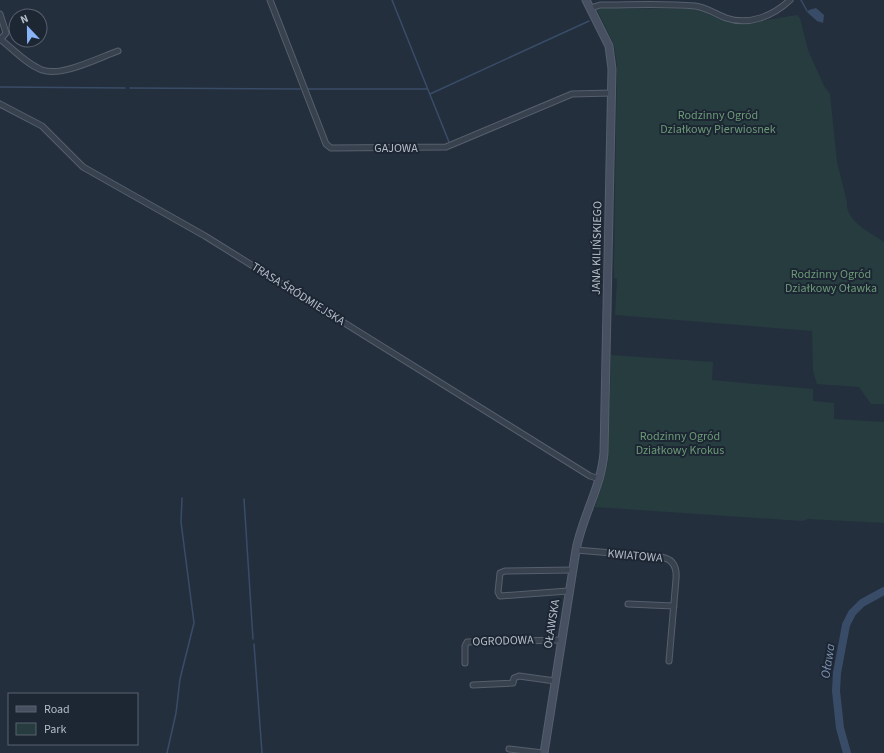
<svg xmlns="http://www.w3.org/2000/svg" width="884" height="753" viewBox="0 0 884 753" font-family="'Source Sans 3',sans-serif">
  <style>
    .green { fill: #263c3f }
    .water { fill: #394c67 }
    .lines { fill: none; stroke-linecap: round; stroke-linejoin: round }
    .stream { stroke: #394c67; stroke-width: 1.5 }
    .river { stroke: #394c67; stroke-width: 8 }
    .street-casing { stroke: #565f6c; stroke-width: 7 }
    .secondary-casing { stroke: #565f6c; stroke-width: 9 }
    .street { stroke: #38414e; stroke-width: 5 }
    .secondary { stroke: #465061; stroke-width: 7 }
    .labels { text-anchor: middle; dominant-baseline: central; stroke-width: 4; stroke-linejoin: round; paint-order: stroke }
    .park-label { font-size: 12px; fill: #6b9a76; stroke: #1d2633 }
    .street-label { font-size: 12px; fill: #b4bcc9; stroke: #1d2633 }
    .water-label { font-size: 13px; font-style: italic; fill: #7c92b1; stroke: #1d2633 }
  </style>
  <rect width="100%" height="100%" fill="#242f3e"/>
  <path class="green" d="M598,8L695,9L728,22L741,24L797,15L800,18L808,50L824,86L830,94L837,162L847,202C845,221 871,233 884,242V404H871L859,387L817,384L813,371L812,331L615,315L617,279L614,278V252L617,66L614,45L597,10Z
    M611,355L713,362L712,380L813,389V401L834,403V419L884,422V523L808,519L802,521L595,507L608,463Z"/>
  <path class="water" d="M816,8L824,15L823,23L817,21L807,12L809,10Z"/>
  <g class="lines">
    <path class="stream" d="M392,0L449,142
      M801,0L807,11
      M0,87L125,88
      M130,88L300,89
      M307,89H427
      M430,94L589,21
      M244,499L253,639
      M254,644L262,753
      M167,753L176,713L180,679L194,623L181,522L182,498"/>
    <path class="river" d="M847,753L840,728L836,691L837,673L846,625L852,613L862,603L884,591"/>
    <g class="street-casing">
      <path id="street" d="M270,0L326,144L331,148L446,147L572,94L612,93
        M591,8L600,5C631,5 664,3 695,6C705,7 716,14 726,18C749,26 773,16 790,0
        M0,14L6,33L1,39
        M0,39C13,49 26,64 42,70C62,77 98,58 118,51
        M0,104L42,126L83,167L205,236L590,476L600,479
        M576,550L661,557C674,559 677,568 676,579L669,661
        M568,591L500,596L498,592L500,573L505,571L572,570
        M628,604L674,606
        M465,663V646L467,642L561,640
        M473,685L513,683L514,678L519,676L555,681
        M509,749L543,753"/>
    </g>
    <g class="secondary-casing">
      <path id="secondary" d="M544,753L576,550C582,517 601,488 604,453L612,69L609,46L586,0"/>
    </g>
    <use href="#street" class="street"/>
    <use href="#secondary" class="secondary"/>
  </g>
  <g class="labels">
    <g class="park-label">
      <text x="718" y="115">Rodzinny Ogród<tspan x="718" dy="14">Działkowy Pierwiosnek</tspan></text>
      <text x="831" y="274">Rodzinny Ogród<tspan x="831" dy="14">Działkowy Oławka</tspan></text>
      <text x="680" y="436">Rodzinny Ogród<tspan x="680" dy="14">Działkowy Krokus</tspan></text>
    </g>
    <g class="street-label">
      <text x="396" y="148">GAJOWA</text>
      <text transform="translate(597 248) rotate(-89)">JANA KILIŃSKIEGO</text>
      <text transform="translate(298 294) rotate(32)">TRASA ŚRÓDMIEJSKA</text>
      <text transform="translate(635 556) rotate(5)">KWIATOWA</text>
      <text transform="translate(552 624) rotate(-81)">OŁAWSKA</text>
      <text transform="translate(503 641) rotate(-2)">OGRODOWA</text>
    </g>
    <g class="water-label">
      <text transform="translate(828 661) rotate(-81)">Oława</text>
    </g>
  </g>
  <rect x="8" y="693" width="130" height="52" fill="#1d2633" stroke="#59626f"/>
  <rect x="16" y="706" width="20" height="6" fill="#465061" stroke="#59626f"/>
  <text x="44" y="713" font-size="12" fill="#b4bcc9">Road</text>
  <rect x="16" y="723" width="20" height="12" fill="#263c3f" stroke="#59626f"/>
  <text x="44" y="733" font-size="12" fill="#b4bcc9">Park</text>
  <g transform="translate(28 28) rotate(338)"><circle r="19" fill="#1d2633" stroke="#59626f"/>
  <path d="M0-3L7 15L0 10L-7 15Z" fill="#8ab4f8"/>
  <text y="-6" font-size="11" font-weight="bold" text-anchor="middle" fill="#b4bcc9">N</text>
  </g>
</svg>
